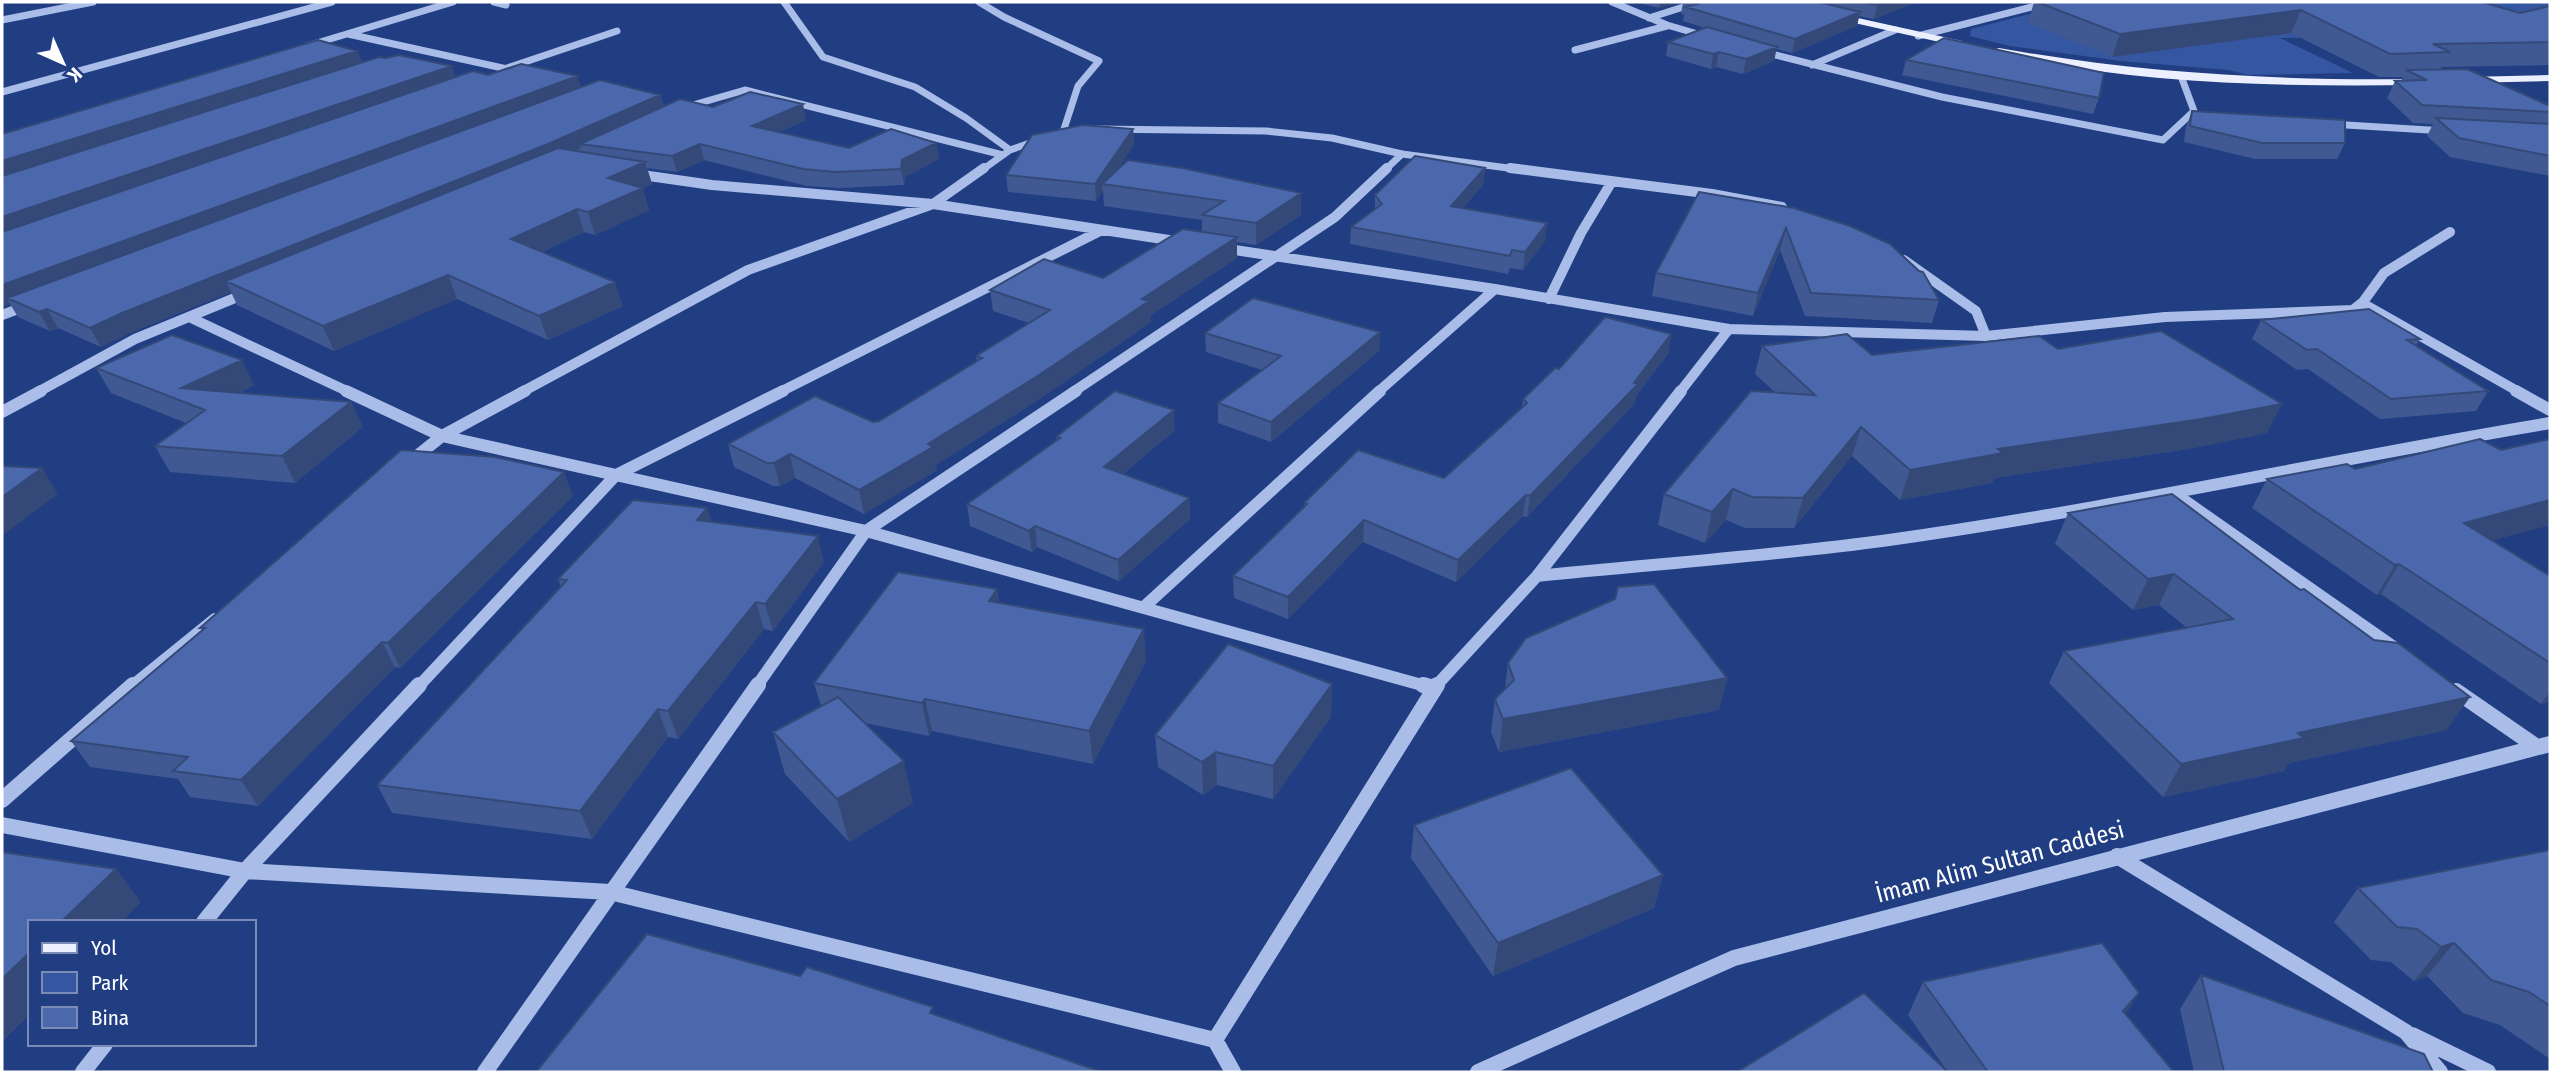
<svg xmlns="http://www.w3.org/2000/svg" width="2552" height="1074" viewBox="0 0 2552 1074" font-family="'Fira Sans Condensed',sans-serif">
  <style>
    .green { fill: #3556a0 }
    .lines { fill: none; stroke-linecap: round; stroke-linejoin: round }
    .minor-far3 { stroke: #a9bde8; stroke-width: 7 }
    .minor-far2 { stroke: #a9bde8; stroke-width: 10 }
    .minor-far1 { stroke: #a9bde8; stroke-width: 12 }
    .minor { stroke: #a9bde8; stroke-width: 16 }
    .major { fill: #ecf0fe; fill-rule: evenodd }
    .wall { fill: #405993 }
    .shaded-wall { fill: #344978 }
    .building { fill: #4a68ab; stroke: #344978; stroke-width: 2 }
    .labels { text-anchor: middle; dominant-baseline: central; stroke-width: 5; stroke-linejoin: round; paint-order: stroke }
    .near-street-label { font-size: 24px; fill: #fff; stroke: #213e83 }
  </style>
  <rect width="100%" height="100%" fill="#213e83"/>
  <path class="green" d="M2075,2H2550V19L2438,37L2280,38L2353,73L2248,75L2229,70L2121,61L2010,46L1970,36L1971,29Z"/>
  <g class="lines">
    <path class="minor-far3" d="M494,2L506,5
      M784,2L823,57L915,87L966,118L1010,150
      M979,2L1004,17L1099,61L1078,86L1063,132
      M1612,2L1667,25L1708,37
      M1649,18L1699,2
      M2,20L93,2
      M348,34L521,72
      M1918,36L2051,2
      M307,46L453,2
      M1575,50L1667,26
      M1760,51L1942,97L2163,140L2194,111L2181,76
      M1812,65L1895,30
      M507,68L617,31
      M2,92L332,2
      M686,107L745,90L1003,155
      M2330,124L2445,131
      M1096,129L1266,131L1332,138L1402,154L1523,170
      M982,170L1010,150L1041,139
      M1385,170L1402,154"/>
    <path class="minor-far2" d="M1510,168L1712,194L1782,207
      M635,174L712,185L933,204L1182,242
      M1221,248L1495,289L1729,329L1986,336L2165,317L2353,310L2363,302L2384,273L2450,232
      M1904,260L1976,311L1986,336
      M1549,299L1581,233L1611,183
      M2364,304L2519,392
      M2,315L29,305
      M189,317L349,392
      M38,392L135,339L247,293
      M522,392L748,270L933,204L984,168
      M780,392L1102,230
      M1073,392L1335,217L1387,168
      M1378,392L1495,289
      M1680,392L1729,329"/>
    <path class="minor-far1" d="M346,391L442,436L866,531L1429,687
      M2516,391L2550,410
      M2,412L41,391
      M412,460L442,436L525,391
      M2175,494L2398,650
      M1537,576C1654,564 1773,556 1889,540C2111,509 2329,460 2550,423
      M1145,606L1380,391
      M131,687L215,619
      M418,687L616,475L783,391
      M756,687L866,531L1076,391
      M1435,687L1537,576L1681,391"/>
    <path class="minor" d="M1423,685L1434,688
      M2456,691L2537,747
      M2,800L133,685
      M2,825L245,871L610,892L1215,1040L1233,1072
      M2117,856L2406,1032L2440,1072
      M204,922L245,871L419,685
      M2412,1035L2488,1072
      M1215,1040L1437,685
      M83,1072L105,1044
      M485,1072L758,685
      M1478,1072L1734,958L2550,744"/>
    <path class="major" d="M1835,13L1962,41L1967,44L1962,47L1832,18L1831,16Z
      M1999,48C2138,73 2276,81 2417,79L2422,82L2417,85C2277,87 2133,84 1996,53V49Z
      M2550,75V81L2466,83L2461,80L2466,77Z"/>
  </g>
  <path class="wall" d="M1634,2H1682L1659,8Z
    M1683,2H1916L1874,19L1859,16L1857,26L1792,53L1776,49L1774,61L1743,74L1716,67L1711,69L1666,56L1668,42L1705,28L1683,21L1684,15L1681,14Z
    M2034,2H2482L2520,13L2550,6V65L2442,67L2441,69L2550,106V176L2450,157L2427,136L2433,124L2413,123L2387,98L2395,81H2401L2403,77H2379L2291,33L2112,57L2028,23Z
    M357,51L362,62L456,77L488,75L581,87L660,95L664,106L713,107L806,120L779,132L849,148L936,143L939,159L905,177L904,185L839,188L807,186L704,160L677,172L647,168L652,184L642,188L649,210L595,235L584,232L542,252L623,306L548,340L457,299L334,351L237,305L231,292L132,332L101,347L58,328L50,331L18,317L10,304L2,307V134Z
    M1906,60L2099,98L2093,114L1902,75Z
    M2192,111L2345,143L2337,159H2255L2184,142L2186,127Z
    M1133,129L1134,145L1116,171L1301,215L1256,245L1237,242V258L1150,316L1151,322L1038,400L936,465L937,470L864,514L795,478L780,486H773L734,467L728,444L879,421L977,362L976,356L1029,323L993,311L990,290L1103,278L1202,232V220L1104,206L1103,191L1096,201L1008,192L1006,175Z
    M1485,168L1483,185L1463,208L1547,223L1545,241L1523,270L1510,268L1508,274L1350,244L1351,227L1375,209V195Z
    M1794,208L1939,300L1932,323L1805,316L1780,250L1753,316L1652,296L1656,273Z
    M2261,320L2420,339L2416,346L2488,391L2476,411L2380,419L2308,369L2297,370L2252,339Z
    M1380,332L1379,351L1271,442L1218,423V403L1262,370L1206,352L1205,333Z
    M1671,334L1668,354L1636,396L1634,404L1527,517L1523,516L1456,582L1363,542L1288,619L1234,598L1233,576L1304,508V503L1444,478L1522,407L1523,399L1559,369Z
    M1762,346L1872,355L2058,349L2267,433L2188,449L1994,478L1992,483L1900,500L1852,456L1794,528H1745L1726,520L1705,543L1658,525L1664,494L1775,392L1755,374Z
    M96,368L254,385L239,393L351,402L363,427L295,483L170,472L155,446L186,423L111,393Z
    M1175,430L1123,474L1189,498L1190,519L1119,581L1037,547L1032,552L970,526L967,504L1057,441L1056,437Z
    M2550,439V525L2492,540L2550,576V701L2541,704L2381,594L2377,595L2252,508L2267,479L2501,450Z
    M573,496L400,668L395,667L258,806L190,797L178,779L90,767L71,741L202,630L200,628Z
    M707,508L711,522L824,562L773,631L764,629L678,739L668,737L592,839L392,813L377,785L561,587L558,579Z
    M2068,513L2447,730L2289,763L2284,771L2163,797L2049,683L2064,651L2187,628L2159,605L2133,610L2055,544Z
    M997,589L999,603L1146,661L1093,764L932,731L929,736L865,723L913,803L849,842L785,774L773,732L821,706L814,683Z
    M1508,663L1727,678L1719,710L1499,752L1491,732L1495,699L1505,689Z
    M1332,684L1331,717L1273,799L1217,785L1203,795L1158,767L1155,735Z
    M1414,825L1663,875L1654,908L1493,976L1411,858Z
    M2550,850V1059L2500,1025L2463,1013L2427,976L2414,981L2391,962L2371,960L2334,922L2358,888Z
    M2201,975L2433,1072H2194L2180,1009Z
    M1923,982L2126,1014L2174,1072H1737L1947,1071L1908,1015Z"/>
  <path class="shaded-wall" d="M1660,2H1682L1659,8Z
    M1886,2H1916L1874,19L1877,5Z
    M2301,10L2291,33L2112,57L2120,34Z
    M1860,12L1857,26L1792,53L1795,39Z
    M1777,47L1774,61L1743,74L1746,59Z
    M357,51L363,65L2,180V161Z
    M1719,52L1716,67L1711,69L1713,54Z
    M452,66L457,81L2,238V217Z
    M578,76L582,91L7,298L10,304L2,307V285Z
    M660,95L665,110L580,144L581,148L553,161L226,281L231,292L132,332L101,347L90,328L122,313Z
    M803,104L806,120L756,142L752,126Z
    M1133,129L1134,145L1107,185L1102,184L1103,191L1096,201L1095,184Z
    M936,143L939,159L905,177L904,185L901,169L902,160Z
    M700,144L704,160L677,172L672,156Z
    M645,162L652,184L633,192L643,188L649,210L595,235L588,212L608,178Z
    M1485,168L1483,185L1450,223L1451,206Z
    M1301,193V215L1256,245V223Z
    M577,209L584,232L519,262L511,239Z
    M1547,223L1545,241L1523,270L1525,252Z
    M1786,228L1780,250L1753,316L1758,293Z
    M1237,237V258L1150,316L1151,322L1038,400L936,465L937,470L864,514L859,490L1142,299Z
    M448,275L457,299L334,351L323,326Z
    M615,282L623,306L548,340L539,316Z
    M47,309L58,328L50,331L39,312Z
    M1380,332L1379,351L1271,442V422Z
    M1671,334L1668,354L1636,396L1634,404L1527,517L1530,496L1634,383Z
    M242,360L254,385L204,410L181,388Z
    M351,402L363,427L295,483L282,456Z
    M2282,404L2267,433L2188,449L1994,478L1992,483L1900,500L1910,470L1998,449Z
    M1174,410L1175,430L1106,488L1104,467Z
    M1861,427L1852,456L1794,528L1803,498Z
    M790,454L795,478L780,486L774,463Z
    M42,468L58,494L2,536V497Z
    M564,472L573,496L400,668L388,643Z
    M1733,489L1726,520L1705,543L1712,512Z
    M1526,495L1523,516L1456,582L1458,560Z
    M1189,498L1190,519L1119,581L1118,560Z
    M2550,500V525L2445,553L2464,523Z
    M707,508L715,534L697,520Z
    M1364,520L1363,542L1288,619V597Z
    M1035,526L1037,547L1032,552L1029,531Z
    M818,536L824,562L773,631L765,604Z
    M2399,564L2381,594L2377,595L2395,565Z
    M2174,574L2159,605L2133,610L2148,579Z
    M997,589L1002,620L989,601Z
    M756,602L764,629L678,739L668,711Z
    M1144,629L1146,661L1093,764L1089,731Z
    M382,642L395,667L258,806L241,780Z
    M1727,678L1719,710L1499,752L1503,719Z
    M1332,684L1331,717L1273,799V766Z
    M2550,691V701L2541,704Z
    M2470,697L2447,730L2289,763L2284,771L2163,797L2181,764L2298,733Z
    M925,699L932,731L929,736L922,703Z
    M658,709L668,737L592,839L580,811Z
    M1216,752L1217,785L1203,795L1202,762Z
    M904,761L913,803L849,842L837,799Z
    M116,869L141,902L122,922H61Z
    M1663,875L1654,908L1493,976L1498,943Z
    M2454,943L2427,976L2414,981L2441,947Z
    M30,952V1014L2,1042V979Z
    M2139,993L2119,1026L2123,1011Z"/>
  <path class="building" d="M1689,2H1819L1860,12L1795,39L1686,7L1697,4Z
    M1861,2H1886L1877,5Z
    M2037,2H2482L2520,13L2550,6V42L2433,44L2450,52L2390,54L2301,10L2120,34Z
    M1707,27L1777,47L1746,59L1719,52L1713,54L1668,42Z
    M1944,38L2104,73L2099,98L1906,60Z
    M318,40L357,51L2,161V134Z
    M399,55L452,66L2,217V176L379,57L386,58Z
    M521,64L578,76L2,285V232L473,71L488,75Z
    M2467,69L2550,106V112L2422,105L2395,81L2427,80L2406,70Z
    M600,80L660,95L548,144L122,313L90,328L47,309L39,312L7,298Z
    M750,92L803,104L752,126L849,148L891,129L936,143L902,160L901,169L836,172L803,169L700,144L672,156L580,144L680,99L713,107Z
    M2192,111L2345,120V143H2262L2190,126Z
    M2436,118L2550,124V156L2459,138Z
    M1083,125L1133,129L1095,184L1006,175L1032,135Z
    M558,148L645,162L608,178L643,188L588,212L577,209L511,239L615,282L539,316L448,275L323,326L226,281Z
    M1415,156L1485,168L1451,206L1547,223L1525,252L1512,250L1510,256L1351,227L1382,204L1375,195Z
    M1128,160L1182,168L1301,193L1256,223L1202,215L1224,201L1102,184Z
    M1699,192L1794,208L1850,226L1890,244L1919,271L1923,272L1939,300L1811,293L1786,228L1758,293L1656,273Z
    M1183,229L1237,237L1142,299L1149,301L1036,377L928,444L933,447L859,490L790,454L774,463H767L728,444L815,396L873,422L879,421L982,358L976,356L1050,310L990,290L1044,259L1103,278Z
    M1253,298L1380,332L1271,422L1218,403L1281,356L1205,333Z
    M2369,309L2420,339L2407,340L2488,391L2391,399L2317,349L2307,350L2261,320Z
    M1605,317L1671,334L1634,383L1638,384L1530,496L1526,495L1458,560L1364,520L1288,597L1233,576L1307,504L1304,503L1358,450L1444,478L1527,403L1523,399L1555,368L1559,369Z
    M2161,331L2282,404L2202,419L1998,449L2003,453L1910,470L1861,427L1803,498L1752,497L1733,489L1712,512L1664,494L1751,391L1815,395L1762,346L1847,334L1872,355L2039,336L2058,349Z
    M172,335L242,360L181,388L351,402L282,456L155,446L205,410L96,368Z
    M1115,391L1174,410L1104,467L1189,498L1118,560L1035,526L1029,531L967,504L1060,438L1056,437Z
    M2480,439L2501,450L2550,439V500L2464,523L2550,576V663L2399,564L2395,565L2267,479L2347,464L2355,469Z
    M401,450L495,457L564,472L388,643L382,642L241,780L173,771L188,757L71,741L205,628H200Z
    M2,466L42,468L2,497Z
    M2172,494L2300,590L2304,589L2374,640L2398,643L2470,697L2298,733L2304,738L2181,764L2064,651L2233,619L2174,574L2148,579L2068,513Z
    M633,500L707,508L697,520L818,536L765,604L756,602L668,711L658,709L580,811L377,785L567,580L558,579Z
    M898,572L997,589L989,601L1144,629L1089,731L925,699L922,703L814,683Z
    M1654,584L1727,678L1503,719L1495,699L1514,680L1508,663L1526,638L1615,599L1618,587Z
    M1228,644L1332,684L1273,766L1216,752L1202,762L1155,735Z
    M838,697L904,761L837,799L773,732Z
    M1571,768L1663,875L1498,943L1414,825Z
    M2550,850V1006L2529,992L2491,980L2454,943L2441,947L2417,929L2397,927L2358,888Z
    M2,852L116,869L61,922H30V952L2,979Z
    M647,934L800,976L807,967L933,1007L930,1013L1102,1072H536Z
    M2102,943L2139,993L2123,1011L2174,1072H1988L1923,982Z
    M2201,975L2424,1054L2433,1072H2224Z
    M1864,993L1948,1072H1737Z"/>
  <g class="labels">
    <g class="near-street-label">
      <text transform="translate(2000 862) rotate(-15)">İmam Alim Sultan Caddesi</text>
    </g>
  </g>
  <rect width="2552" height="1074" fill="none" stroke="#ffffff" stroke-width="7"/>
  <rect x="28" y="920" width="228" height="126" fill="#213e83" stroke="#7a8bb5" stroke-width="2"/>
  <rect x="42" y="943" width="35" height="10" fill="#ecf0fe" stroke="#7a8bb5" stroke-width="2"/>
  <text x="91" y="955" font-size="21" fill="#ffffff">Yol</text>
  <rect x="42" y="972" width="35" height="21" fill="#3556a0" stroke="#7a8bb5" stroke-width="2"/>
  <text x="91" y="990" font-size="21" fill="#ffffff">Park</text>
  <rect x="42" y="1007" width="35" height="21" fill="#4a68ab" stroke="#7a8bb5" stroke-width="2"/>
  <text x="91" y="1025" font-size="21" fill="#ffffff">Bina</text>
  <g transform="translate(63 63) rotate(135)" stroke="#213e83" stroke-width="5" paint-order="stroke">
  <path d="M0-5L12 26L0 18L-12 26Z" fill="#ffffff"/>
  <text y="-10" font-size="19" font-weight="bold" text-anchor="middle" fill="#ffffff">K</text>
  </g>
</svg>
